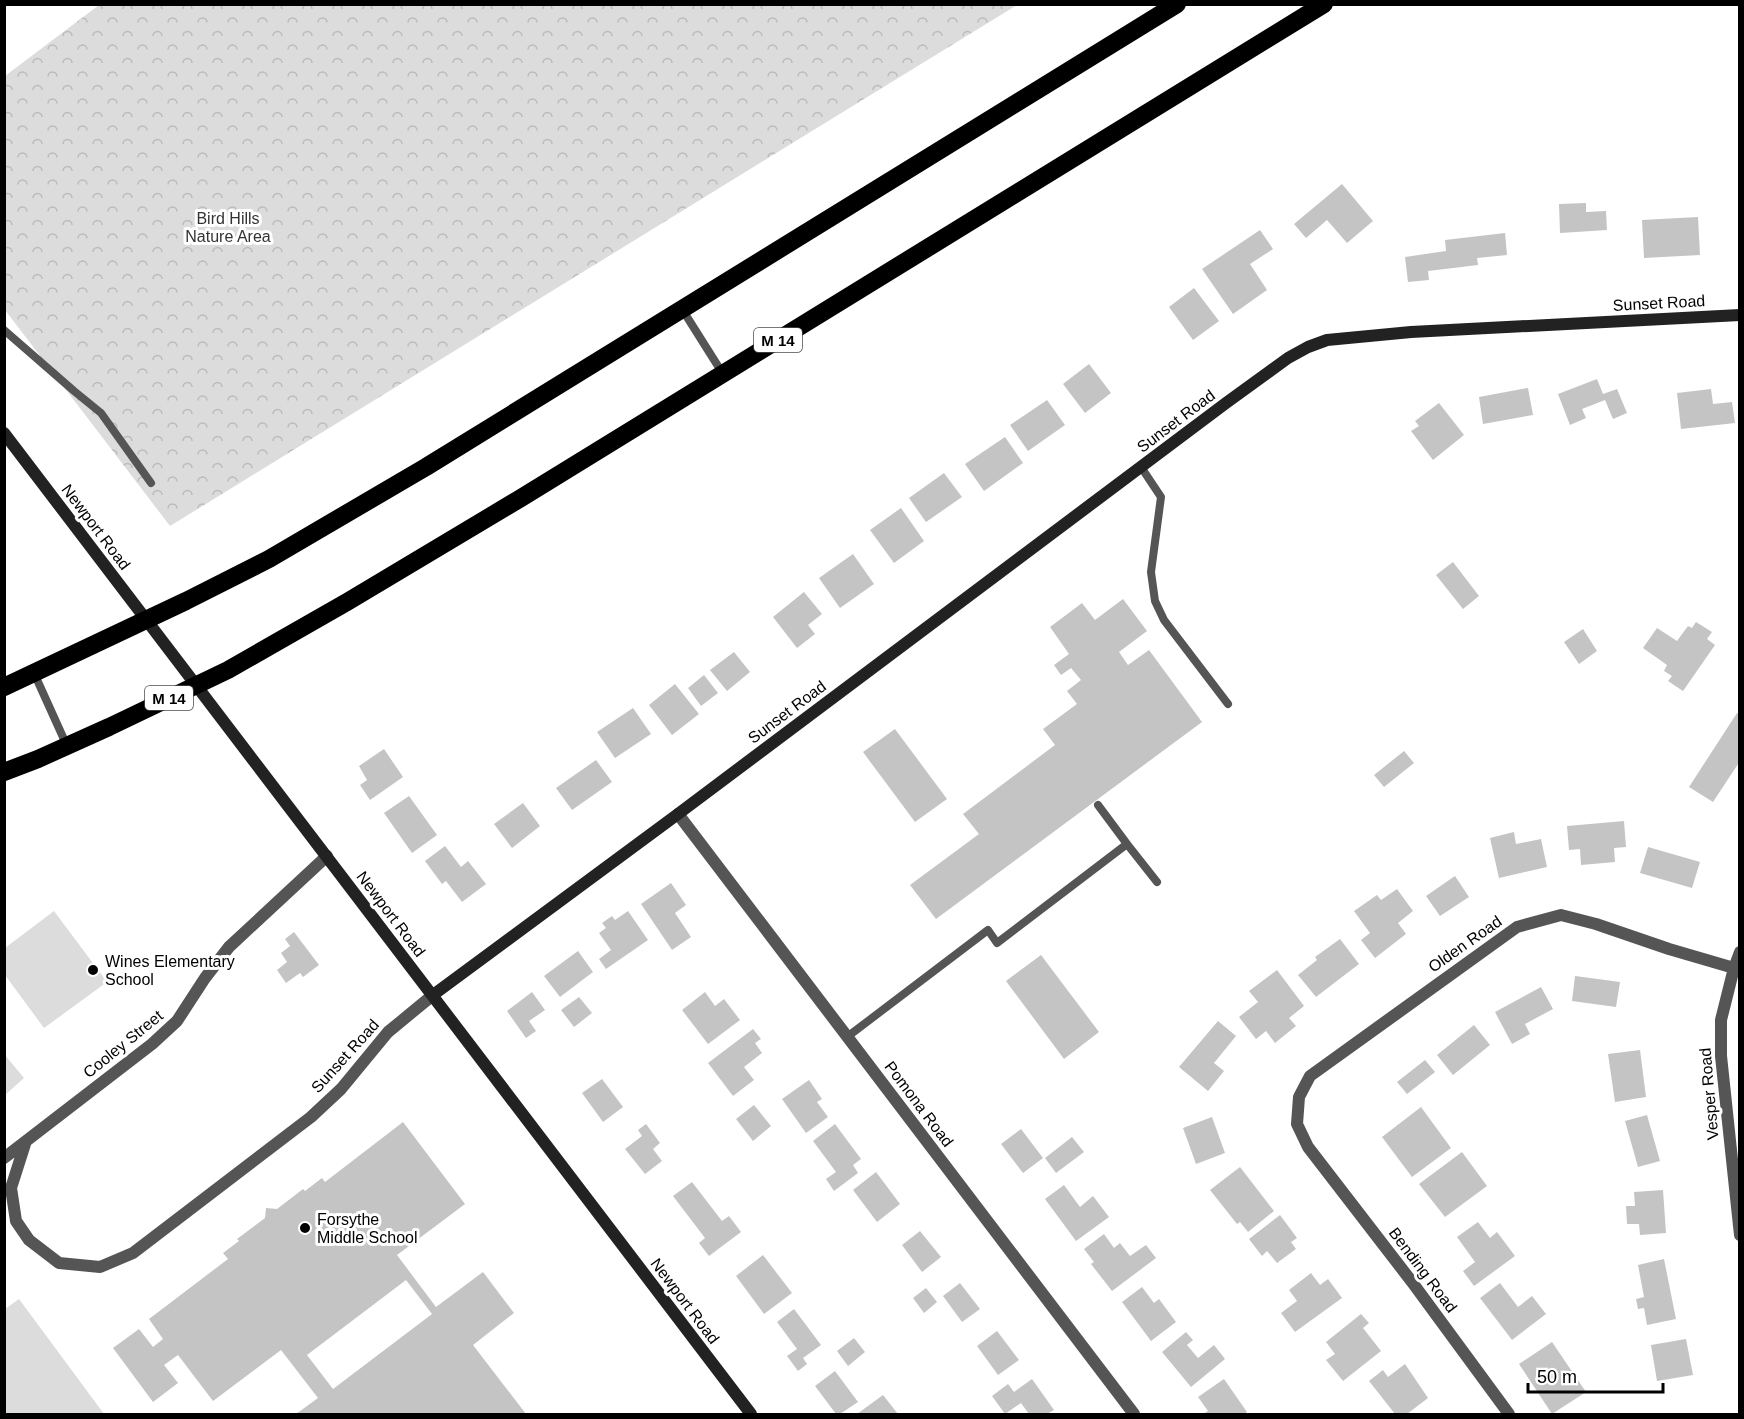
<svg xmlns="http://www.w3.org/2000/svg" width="1744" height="1419" viewBox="0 0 1744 1419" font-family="Arial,sans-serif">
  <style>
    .forest { fill: url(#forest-crowns) }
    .pitch { fill: #dcdcdc }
    .building { fill: #c4c4c4; fill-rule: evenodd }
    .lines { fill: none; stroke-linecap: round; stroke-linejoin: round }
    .lane { stroke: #555; stroke-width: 8 }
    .street { stroke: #555; stroke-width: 12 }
    .secondary { stroke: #222; stroke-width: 12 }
    .highway { stroke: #000; stroke-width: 18 }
    .poi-dot { fill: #000; stroke: #fff; stroke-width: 2 }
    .labels { text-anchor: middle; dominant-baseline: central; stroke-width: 6; stroke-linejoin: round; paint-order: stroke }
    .shield { fill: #fff; stroke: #4c4c4c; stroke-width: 1.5 }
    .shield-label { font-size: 15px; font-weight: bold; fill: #000 }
    .park-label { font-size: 16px; fill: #333; stroke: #fff }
    .street-label { font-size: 16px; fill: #000; stroke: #fff }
    .poi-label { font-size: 16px; fill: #000; stroke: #fff; text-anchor: start }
  </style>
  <defs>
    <pattern id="forest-crowns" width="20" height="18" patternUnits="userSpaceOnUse" patternTransform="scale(1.5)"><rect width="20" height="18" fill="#dcdcdc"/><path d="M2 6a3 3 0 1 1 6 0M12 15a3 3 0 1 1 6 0" fill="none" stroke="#bbb"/></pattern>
  </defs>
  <rect width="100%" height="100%" fill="#fff"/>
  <path class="forest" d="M99,5H1017L170,526L5,310V76Z"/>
  <path class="pitch" d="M54,911L107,982L44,1028L5,975V948Z
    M5,1055L24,1078L5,1095H4Z
    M19,1299L104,1414H5V1309Z"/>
  <path class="building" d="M1342,184L1373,221L1347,243L1327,220L1306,238L1294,224Z
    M1586,203V212L1606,211L1607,230L1560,233L1559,204Z
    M1698,217L1700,255L1644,258L1642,220Z
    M1260,230L1273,249L1250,264L1267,290L1233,314L1202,269Z
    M1505,233L1507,255L1477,258L1478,265L1428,271L1429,280L1408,282L1405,257L1446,251L1445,240Z
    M1194,288L1219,321L1193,340L1169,307Z
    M1089,364L1111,393L1085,413L1063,384Z
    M1597,379L1603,394L1617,389L1627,413L1613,419L1605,400L1582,409L1586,418L1570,425L1558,394Z
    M1528,388L1533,415L1483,424L1479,397Z
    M1711,389L1713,404L1732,402L1735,423L1681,429L1677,393Z
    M1047,400L1065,425L1028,451L1010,425Z
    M1439,403L1464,435L1433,460L1411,431L1419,426L1415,421Z
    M1005,437L1023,463L984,491L965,464Z
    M944,473L962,497L926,522L909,498Z
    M901,508L924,541L894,563L870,530Z
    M853,554L874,584L840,608L819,578Z
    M1453,562L1479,596L1463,609L1436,575Z
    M804,592L822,614L808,625L815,634L797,648L773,617Z
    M1123,599L1147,631L1119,652L1128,665L1149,650L1202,722L936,919L910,885L979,834L963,814L1055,745L1043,729L1077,704L1067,691L1081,680L1071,668L1061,675L1054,665L1069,654L1050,627L1082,603L1095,620Z
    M1696,622L1712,632L1707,639L1715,645L1683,691L1668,681L1672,676L1664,671L1667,665L1643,648L1657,628L1677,641L1688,626L1692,628Z
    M1583,629L1597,651L1579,664L1564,642Z
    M734,652L750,672L727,691L710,670Z
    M704,675L718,693L701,706L688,688Z
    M675,684L699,714L672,735L649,705Z
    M633,708L651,734L615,758L597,732Z
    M1737,713L1740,715V761L1713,802L1689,787Z
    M895,729L947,799L915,822L863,752Z
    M384,749L403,777L370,800L360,785L367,780L359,766Z
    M1404,751L1414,763L1384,787L1374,775Z
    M596,760L612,782L572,810L556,788Z
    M409,796L437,835L412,853L384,813Z
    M523,803L540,826L512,848L494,824Z
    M1624,821L1626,847L1614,848L1615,862L1581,865L1580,849L1569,850L1567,826Z
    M1514,832L1516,844L1541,839L1547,867L1499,878L1490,838Z
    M445,846L461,867L468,861L486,884L462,902L446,881L442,884L425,861Z
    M1648,847L1700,862L1692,888L1640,873Z
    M1455,876L1469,897L1440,916L1426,896Z
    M671,883L686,905L675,913L691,937L672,950L641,904Z
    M1397,889L1413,911L1398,923L1406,934L1375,958L1361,940L1370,933L1354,911L1377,895L1381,900Z
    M628,911L648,940L606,969L599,959L611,950L599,933L606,928L602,923L612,916L615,920Z
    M294,932L319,965L303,977L300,973L286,983L277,970L287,962L281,953L290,946L285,939Z
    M1340,939L1359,964L1316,997L1298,975L1317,960L1315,957Z
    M578,951L593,972L560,997L544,976Z
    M1041,955L1099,1032L1064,1059L1006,981Z
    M1277,970L1304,1006L1289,1018L1296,1026L1275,1043L1266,1031L1256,1039L1239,1017L1258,1002L1249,991Z
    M1575,976L1620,982L1616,1007L1572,1001Z
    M1541,987L1553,1009L1525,1024L1530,1034L1512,1044L1495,1012Z
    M532,992L545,1010L529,1021L536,1031L526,1038L507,1011Z
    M705,992L715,1006L724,999L740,1020L708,1044L682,1010Z
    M579,997L592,1013L574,1027L561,1010Z
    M1218,1021L1236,1036L1214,1063L1224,1071L1208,1091L1179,1067Z
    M1474,1025L1490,1045L1453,1075L1437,1055Z
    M753,1029L761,1039L755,1043L762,1053L744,1067L754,1080L733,1096L708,1063Z
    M1640,1050L1646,1097L1615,1102L1608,1054Z
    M1425,1060L1435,1072L1407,1094L1397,1082Z
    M602,1079L623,1107L603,1122L582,1093Z
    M809,1080L822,1099L817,1102L828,1117L806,1133L782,1099Z
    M754,1105L771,1126L753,1141L736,1119Z
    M1421,1107L1451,1148L1412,1177L1382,1137Z
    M1647,1115L1660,1161L1638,1167L1625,1121Z
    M1212,1117L1225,1153L1196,1164L1183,1128Z
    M403,1122L465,1204L397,1255L436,1307L483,1272L514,1313L473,1345L526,1414H296L318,1398L281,1350L213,1401L178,1355L164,1365L178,1383L153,1402L113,1348L139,1329L153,1347L163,1339L149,1319L228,1259L223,1253L239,1241L237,1239L265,1218L266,1208L277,1209L303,1189L305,1191L322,1178L325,1182ZM406,1280L432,1314L333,1389L307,1355Z
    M646,1124L660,1143L653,1149L662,1161L645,1174L625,1149L642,1136L638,1130Z
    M835,1124L861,1159L853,1165L858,1173L834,1191L826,1179L836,1172L813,1141Z
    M1021,1129L1043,1158L1023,1173L1001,1144Z
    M1072,1137L1084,1152L1056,1173L1045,1158Z
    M1462,1152L1487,1186L1445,1217L1419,1184Z
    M1240,1167L1274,1211L1248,1232L1240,1222L1237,1224L1210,1190Z
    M876,1172L900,1204L877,1222L853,1190Z
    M692,1182L722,1221L729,1216L741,1232L709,1256L699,1243L705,1238L673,1196Z
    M1064,1185L1080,1207L1093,1196L1109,1217L1076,1241L1045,1199Z
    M1663,1190L1666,1233L1640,1235L1639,1224H1627L1626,1206H1635L1634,1192Z
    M1280,1215L1297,1238L1291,1242L1296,1249L1277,1263L1267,1251L1262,1256L1249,1239Z
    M1478,1222L1490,1238L1497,1232L1515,1256L1474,1286L1463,1271L1475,1262L1457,1237Z
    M920,1231L941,1257L922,1272L902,1245Z
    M1104,1234L1114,1248L1120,1243L1130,1256L1146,1245L1156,1258L1112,1291L1091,1264L1094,1262L1084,1249Z
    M763,1255L792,1293L764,1314L736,1276Z
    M1664,1259L1676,1319L1647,1325L1644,1308L1638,1309L1636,1299L1644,1297L1638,1265Z
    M1311,1273L1320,1285L1328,1279L1342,1298L1295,1332L1281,1313L1297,1301L1289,1290Z
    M960,1283L980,1309L962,1322L943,1296Z
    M1500,1283L1518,1307L1532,1296L1546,1314L1512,1340L1480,1298Z
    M1142,1287L1154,1303L1159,1299L1176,1322L1151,1341L1122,1302Z
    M926,1288L937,1302L924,1313L913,1298Z
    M794,1309L821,1345L803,1358L807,1364L798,1371L787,1356L797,1349L777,1322Z
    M1361,1314L1369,1323L1363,1328L1381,1351L1343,1381L1326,1360L1335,1354L1326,1342Z
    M997,1331L1019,1360L998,1375L977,1346Z
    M1186,1332L1193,1340L1187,1345L1198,1358L1214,1345L1225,1359L1191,1387L1162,1352Z
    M854,1338L865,1352L848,1366L837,1351Z
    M1686,1339L1693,1375L1657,1381L1651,1345Z
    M1552,1342L1586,1392L1552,1414L1519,1364Z
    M1405,1364L1428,1398L1407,1414H1395L1369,1381L1383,1370L1388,1377Z
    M835,1371L858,1402L840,1414H836L815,1386Z
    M1032,1379L1054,1410L1047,1414H1029L1021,1403L1005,1414L992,1396L1008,1384L1014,1392Z
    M1224,1379L1247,1412L1244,1414H1203L1208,1411L1198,1397Z
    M883,1395L898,1414H857Z"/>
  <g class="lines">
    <path class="lane" d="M682,309L723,374
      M4,330L74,391L101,413L151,483
      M1141,467L1161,497L1151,572L1155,601L1164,620L1228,704
      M34,673L67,746
      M1098,805L1127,844
      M847,1037L988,930L997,943L1127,844L1157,882"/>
    <path class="street" d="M678,814L1134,1414
      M1740,952L1734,968L1721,1020V1056L1740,1235
      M26,1141L11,1188L16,1221L29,1240L59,1263L100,1267L133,1253L311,1117L341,1089L388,1032L433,995
      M4,1158L152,1044L177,1021L205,978L229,947L327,856
      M1509,1414L1412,1282L1308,1147L1297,1124L1299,1097L1310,1076L1517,927L1561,915L1596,924L1669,949L1734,968"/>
    <path class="secondary" d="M4,433L751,1414
      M433,995L678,814L1226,403L1288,358L1308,347L1327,340L1411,332L1740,315"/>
    <path class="highway" d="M4,687L186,601L269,559L426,467L1177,4
      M4,772L38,759L109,727L228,670L347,602L521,498L1324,4"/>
  </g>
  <g class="poi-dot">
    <circle cx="93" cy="970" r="6"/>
    <circle cx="305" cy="1228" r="6"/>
  </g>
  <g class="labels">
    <g class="shield">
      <rect x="754" y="328" width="48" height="24" rx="4.5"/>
      <rect x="145" y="686" width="48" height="24" rx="4.5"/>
    </g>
    <g class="shield-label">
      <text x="778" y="340">M 14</text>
      <text x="169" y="698">M 14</text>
    </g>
    <g class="park-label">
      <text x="228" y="218">Bird Hills<tspan x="228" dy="18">Nature Area</tspan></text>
    </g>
    <g class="street-label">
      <text transform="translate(1659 303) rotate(-3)">Sunset Road</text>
      <text transform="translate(1176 421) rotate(-37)">Sunset Road</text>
      <text transform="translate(96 527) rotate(53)">Newport Road</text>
      <text transform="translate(787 712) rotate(-37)">Sunset Road</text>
      <text transform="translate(391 914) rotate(53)">Newport Road</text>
      <text transform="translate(1465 944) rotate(-35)">Olden Road</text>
      <text transform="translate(123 1044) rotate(-39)">Cooley Street</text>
      <text transform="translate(345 1056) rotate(-48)">Sunset Road</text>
      <text transform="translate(1709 1094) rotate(-95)">Vesper Road</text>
      <text transform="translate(919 1104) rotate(53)">Pomona Road</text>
      <text transform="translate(1423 1270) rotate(53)">Bending Road</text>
      <text transform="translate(685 1301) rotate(53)">Newport Road</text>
    </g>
    <g class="poi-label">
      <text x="105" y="961">Wines Elementary<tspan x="105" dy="18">School</tspan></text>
      <text x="317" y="1219">Forsythe<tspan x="317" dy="18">Middle School</tspan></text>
    </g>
  </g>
  <rect width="1744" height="1419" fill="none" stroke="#000000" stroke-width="12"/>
  <path d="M1528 1383v9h135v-9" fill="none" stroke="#000000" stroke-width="3"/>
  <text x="1537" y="1383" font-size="18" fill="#000000" stroke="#ffffff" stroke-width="4.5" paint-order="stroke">50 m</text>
</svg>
